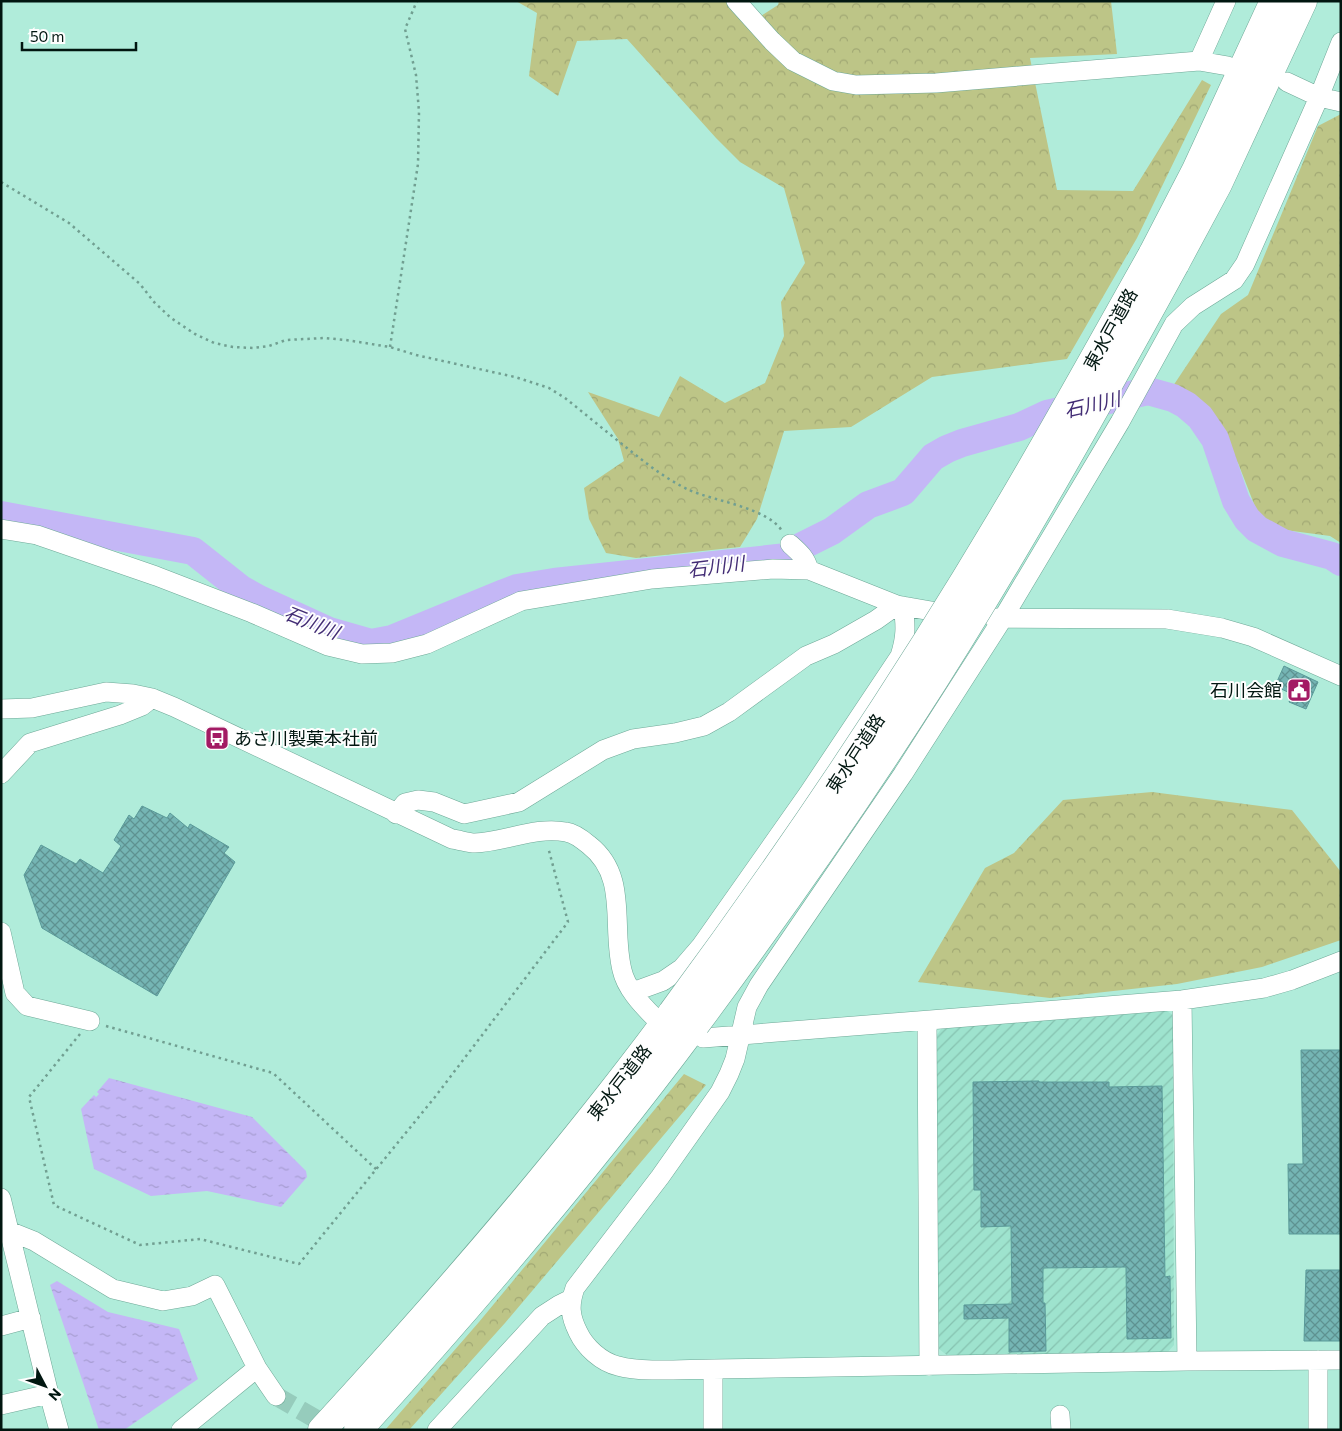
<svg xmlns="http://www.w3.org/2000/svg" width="1342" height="1431" viewBox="0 0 1342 1431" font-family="Commissioner,'Noto Sans JP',sans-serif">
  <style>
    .industrial { fill: url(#industrial-furrows) }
    .forest { fill: url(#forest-crowns) }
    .water { fill: url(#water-ripples) }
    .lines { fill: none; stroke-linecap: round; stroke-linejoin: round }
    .river { stroke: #c4b7f6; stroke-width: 28 }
    .building { fill: url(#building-cross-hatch); stroke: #5a9a99 }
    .minor-tunnel { stroke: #96ccbc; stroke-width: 19; stroke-dasharray: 19 9; stroke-linecap: butt }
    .minor-casing { stroke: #6ea897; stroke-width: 20 }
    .highway-casing { stroke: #6ea897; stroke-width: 29 }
    .path { stroke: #719f91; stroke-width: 2.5; stroke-dasharray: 2.5 4; stroke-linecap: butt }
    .minor { stroke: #fff; stroke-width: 19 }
    .highway { stroke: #fff; stroke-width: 28 }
    .highway-bridge-casing { stroke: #6ea897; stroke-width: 29; stroke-linecap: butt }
    .highway-bridge { stroke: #fff; stroke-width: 28 }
    .labels { text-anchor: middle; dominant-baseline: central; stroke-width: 4; stroke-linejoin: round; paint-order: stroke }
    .street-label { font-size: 18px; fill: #011610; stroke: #fefefe }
    .poi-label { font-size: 18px; fill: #011610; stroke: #fefefe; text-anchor: end }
    .water-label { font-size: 19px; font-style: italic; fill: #432d75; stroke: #fefefe }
  </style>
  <defs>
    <pattern id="industrial-furrows" width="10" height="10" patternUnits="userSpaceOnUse" patternTransform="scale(1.25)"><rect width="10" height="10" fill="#9ee3ce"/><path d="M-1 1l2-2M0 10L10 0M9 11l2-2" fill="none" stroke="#86c2b0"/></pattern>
    <pattern id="forest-crowns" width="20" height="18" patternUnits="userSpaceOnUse" patternTransform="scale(1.25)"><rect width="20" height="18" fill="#bdc587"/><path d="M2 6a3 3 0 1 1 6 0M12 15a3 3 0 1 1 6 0" fill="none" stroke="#a1a874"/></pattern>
    <pattern id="water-ripples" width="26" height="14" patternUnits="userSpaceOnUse" patternTransform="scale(1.25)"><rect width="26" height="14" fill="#c4b7f6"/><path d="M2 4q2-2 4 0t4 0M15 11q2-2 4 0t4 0" fill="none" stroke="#a79dd2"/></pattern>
    <pattern id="building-cross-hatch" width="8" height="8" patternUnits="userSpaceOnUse" patternTransform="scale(1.25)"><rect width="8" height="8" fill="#75b5b4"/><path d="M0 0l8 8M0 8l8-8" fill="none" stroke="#5e9291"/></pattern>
  </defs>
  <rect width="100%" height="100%" fill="#b0ecda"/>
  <path class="industrial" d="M1162,1008L1173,1015L1174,1345L1166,1354L948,1356L939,1349L933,1040L942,1028Z"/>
  <path class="forest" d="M516,1H726L747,25L778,5L779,1H1111L1117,54L1030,58L1057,190L1133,191L1202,80L1211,85L1137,238L1067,359L932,377L851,427L784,431L757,519L740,547L636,558L606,553L589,519L584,488L624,461L618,439L588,392L659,417L680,376L725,403L765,383L784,336L781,302L805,263L784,188L740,162L716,138L627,39L577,41L558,96L529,76L537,13Z
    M1341,114V543L1330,536L1263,527L1238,463L1173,386L1221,314L1248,295L1318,126Z
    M1152,792L1292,810L1341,872V940L1262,967L1177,984L1050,998L918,982L985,868L1014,853L1063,800Z
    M684,1074L706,1085L505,1323L409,1430H385L479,1322Z"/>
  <path class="water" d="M109,1078L252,1117L306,1171L307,1177L281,1207L207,1191L151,1196L94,1169L81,1109L94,1095L96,1097L99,1094L97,1092Z
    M57,1281L108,1312L179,1329L198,1379L124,1430H99L50,1285Z"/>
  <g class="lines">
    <path class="river" d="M1,515L193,551L241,589L259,599L329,631L371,643L392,639L504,593L517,588L554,582L787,557L792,555L802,546L832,531L868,505L903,492L933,457L947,449L962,443L1019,427L1047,414L1148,391L1173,398L1186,405L1200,417L1215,439L1236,501L1247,519L1257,529L1283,543L1332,556L1341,562"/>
  </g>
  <path class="building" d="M1284,666L1318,682L1306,709L1289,702L1292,694L1275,686Z
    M142,806L167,818L170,813L188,828L190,824L229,847L224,853L235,862L157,996L42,928L24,875L41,845L76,864L80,859L103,873L121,846L114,840L129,815L134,819Z
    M1301,1050H1341V1234H1289L1288,1164H1303Z
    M1039,1081V1082H1109V1087L1162,1086L1165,1277L1170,1276L1171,1338L1127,1339L1126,1267L1043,1268V1303H1045L1046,1351L1009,1352V1318L964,1319V1305L1012,1304L1011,1226L981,1227V1190H974L973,1082Z
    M1306,1270H1341V1341H1304Z"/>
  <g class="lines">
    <path class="minor-tunnel" d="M276,1396L335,1430"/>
    <g class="minor-casing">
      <path id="minor" d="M736,1L772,41L793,61L833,81L856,85L936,83L1199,61L1228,66
        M1341,42L1319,97L1245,264L1234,280L1193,306L1174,324L1120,422L1003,618L903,774L759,985L747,1007L735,1059L729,1074L720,1092L660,1177L575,1288C569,1305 570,1316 578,1332C585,1347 601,1362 618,1366C643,1373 686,1369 713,1369L1187,1361L1341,1360
        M1199,61L1226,1
        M1287,82L1319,97L1341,102
        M1,529L37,535L156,576L252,613L328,646L362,654L392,653L427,644L521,601L652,579L773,569L809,570L897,605L954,615
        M790,544C799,552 806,558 809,570
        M994,618L1167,619L1222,628L1253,637L1341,676
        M1,709L32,708L106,692L133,694L152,698L174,707L452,839C460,840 468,843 475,843C506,842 535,826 566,832C574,833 583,840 589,845C629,876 611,926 622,970C626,988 641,1004 654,1017
        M1,774L30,743L120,715L142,706L152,698
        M396,814L405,803L418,800L434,802L464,814L519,802L603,750L633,739L675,733L704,726L729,712L806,656L834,644L876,620L897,605
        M1,932L15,993L27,1006L90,1021
        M633,992L663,981L682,968L701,946L808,794L900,656C906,637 906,626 903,606
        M1182,1000L1187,1361
        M927,1021L929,1366
        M703,1038L1182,1000L1264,988L1292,980L1341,961
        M1,1198L49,1394L59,1430
        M9,1231L34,1241L113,1289L163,1301L192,1296L215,1285L257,1368L276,1396
        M1,1326L31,1318
        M713,1369V1430
        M1,1405L49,1394
        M1060,1415L1061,1430
        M181,1430L257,1368
        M437,1430L542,1316L559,1305L571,1299
        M1318,1430V1360"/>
    </g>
    <g class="highway-casing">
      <path id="highway" d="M1152,255L1195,172L1274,1
        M1175,264L1218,184L1303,1
        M322,1430C445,1296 564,1159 672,1013
        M358,1430C477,1299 591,1165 696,1024"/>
    </g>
    <path class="path" d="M1,182L69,223L140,284L154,302L171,318L195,334L214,343L233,347L253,348L269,346L286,340L325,338L346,340L390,347L416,355L515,377L549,388L565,398C584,413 603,429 622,444C643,461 664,478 689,490C714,501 768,508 782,531
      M390,347L418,164L419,112L416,75L405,29L417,1
      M106,1026L273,1073L377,1170
      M80,1034L29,1097L54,1205L140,1245L200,1239L299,1264L435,1097L568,922L548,847"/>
    <use href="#minor" class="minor"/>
    <use href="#highway" class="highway"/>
    <g class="highway-bridge-casing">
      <path id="highway-bridge" d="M672,1013C792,851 904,684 1007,510C1057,426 1104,340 1152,255
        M696,1024C771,923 843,821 911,716C1006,570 1091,417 1175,264"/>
    </g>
    <use href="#highway-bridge" class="highway-bridge"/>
  </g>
  <defs>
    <g id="civic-square" transform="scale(1.25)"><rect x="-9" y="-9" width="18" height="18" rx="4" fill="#a31a64" stroke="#fefefe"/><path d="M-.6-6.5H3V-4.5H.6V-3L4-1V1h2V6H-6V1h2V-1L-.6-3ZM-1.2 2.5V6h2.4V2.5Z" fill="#fff"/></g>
    <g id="bus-square" transform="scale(1.25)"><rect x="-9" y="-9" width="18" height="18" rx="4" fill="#a31a64" stroke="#fefefe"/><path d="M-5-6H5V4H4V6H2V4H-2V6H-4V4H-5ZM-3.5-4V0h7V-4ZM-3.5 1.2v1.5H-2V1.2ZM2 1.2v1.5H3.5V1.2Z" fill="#fff"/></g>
  </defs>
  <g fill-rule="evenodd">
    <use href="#civic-square" x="1299" y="690"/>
    <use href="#bus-square" x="217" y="738"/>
  </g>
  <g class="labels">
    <g class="street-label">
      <text transform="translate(1110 329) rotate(-61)">東水戸道路</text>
      <text transform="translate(855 753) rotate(-57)">東水戸道路</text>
      <text transform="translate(619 1082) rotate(-52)">東水戸道路</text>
    </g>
    <g class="poi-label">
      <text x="1282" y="690">石川会館</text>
      <text x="234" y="738" text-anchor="start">あさ川製菓本社前</text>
    </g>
    <g class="water-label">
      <text transform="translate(1092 404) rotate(-13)">石川川</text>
      <text transform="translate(716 566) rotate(-7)">石川川</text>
      <text transform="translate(312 622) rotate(22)">石川川</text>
    </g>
  </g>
  <rect width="1342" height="1431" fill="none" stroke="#011610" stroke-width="5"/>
  <g transform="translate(45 1386) rotate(131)" stroke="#fefefe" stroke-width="4" paint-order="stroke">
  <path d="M0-4L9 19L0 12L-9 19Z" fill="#011610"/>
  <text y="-8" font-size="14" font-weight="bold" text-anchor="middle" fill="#011610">N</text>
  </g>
  <path d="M22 42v8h114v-8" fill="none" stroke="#011610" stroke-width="2.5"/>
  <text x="30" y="42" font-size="15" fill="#011610" stroke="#fefefe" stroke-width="4" paint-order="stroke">50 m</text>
</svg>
